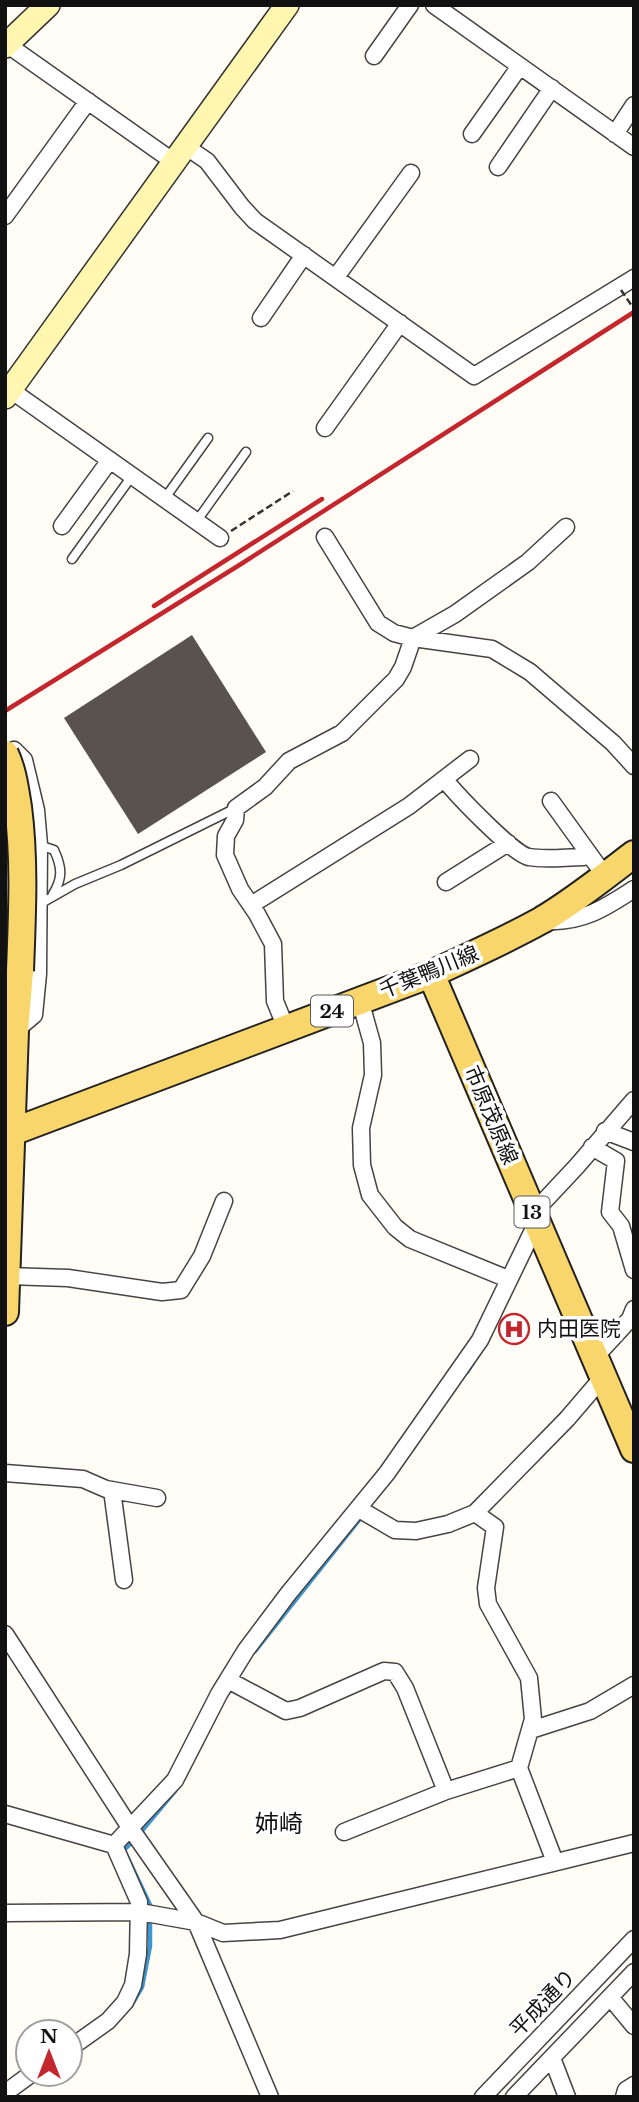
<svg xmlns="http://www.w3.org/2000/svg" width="639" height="2102" viewBox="0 0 639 2102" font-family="'Libre Baskerville','Noto Sans JP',serif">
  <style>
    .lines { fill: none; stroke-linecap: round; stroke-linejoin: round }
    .stream { stroke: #3f96cf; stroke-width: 4.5 }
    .building { fill: #5a524d }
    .lane-casing { stroke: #444; stroke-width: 11 }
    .street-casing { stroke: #444; stroke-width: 19 }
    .secondary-casing { stroke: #333; stroke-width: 26 }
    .primary-casing { stroke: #222; stroke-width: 30 }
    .path { stroke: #333; stroke-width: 2.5; stroke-dasharray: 7 3.5; stroke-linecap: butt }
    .lane { stroke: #fff; stroke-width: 8 }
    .street { stroke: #fff; stroke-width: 16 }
    .secondary { stroke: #fff6b0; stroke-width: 23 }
    .primary { stroke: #f9d66b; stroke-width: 26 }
    .rail { stroke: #c4262e; stroke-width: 4.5 }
    .primary-bridge-casing { stroke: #222; stroke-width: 30; stroke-linecap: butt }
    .path-bridge { stroke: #333; stroke-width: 2.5; stroke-dasharray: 7 3.5; stroke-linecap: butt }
    .primary-bridge { stroke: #f9d66b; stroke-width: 26 }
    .labels { text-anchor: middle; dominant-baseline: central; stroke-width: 7; stroke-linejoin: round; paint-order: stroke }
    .shield { fill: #fff; stroke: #585858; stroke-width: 2 }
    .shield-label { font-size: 19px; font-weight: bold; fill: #111 }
    .street-label { font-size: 21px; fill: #111; stroke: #fff }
    .poi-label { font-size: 21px; fill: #111; stroke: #fff; text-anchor: start }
    .quarter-label { font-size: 24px; fill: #111; stroke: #fff }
  </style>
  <rect width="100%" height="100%" fill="#fffdf5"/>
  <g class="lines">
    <path class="stream" d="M467,1372L481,1350
      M255,1651L363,1515
      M140,1833L175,1791
      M131,2006L142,1987L150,1946V1905L124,1850L134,1840"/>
  </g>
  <path class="building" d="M192,635L266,752L138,834L64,718Z"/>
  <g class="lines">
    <g class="lane-casing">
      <path id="lane" d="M165,498L208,438
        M196,522L246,452
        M72,559L132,476
        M39,845L54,850C62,867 63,878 53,894
        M38,905L75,884L121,865L236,808"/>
    </g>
    <g class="street-casing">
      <path id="street" d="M434,5L634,147
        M5,43L174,162
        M374,56L410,5
        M472,134L520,66
        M615,134L634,105
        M185,146L207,161L242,207L255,221L474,376L634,278
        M498,167L552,88
        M5,216L88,101
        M336,277L411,173
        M261,318L304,255
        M5,386L220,538
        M325,428L400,323
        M62,526L110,460
        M325,537L378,623L394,633L413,638L492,649L530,672L613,743L634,766
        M5,754L14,750L24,760L36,810L39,845L38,974L34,1015L15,1031
        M445,780C457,795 514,855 529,857C546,860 566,857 584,857L590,855
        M551,801L605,876
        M446,882L508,843
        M251,905L409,806L470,759
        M546,921C582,923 605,908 634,889
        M360,1000L372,1043L373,1075L361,1128L362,1165L370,1195L395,1227L410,1239L508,1279
        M286,1028L275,1001L273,944L257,914L240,889L225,855L226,836L235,820L236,808L265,787L289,761L342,733L396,679L403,667L413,638L455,614L528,562L566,527
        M605,1131L634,1142
        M592,1147L616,1161L610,1212L621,1226L634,1270
        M533,1213L577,1166L634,1100
        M7,1276L68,1278L162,1292L181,1290L202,1256L224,1201
        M595,1357L630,1319L634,1309
        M5,1473L83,1479L106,1489L157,1498
        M112,1490L124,1580
        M359,1509L395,1530L416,1531L448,1524L475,1513L567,1419L603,1377
        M475,1513L495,1527L486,1588L488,1604L529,1678L533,1719L519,1768L555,1862
        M5,1634L131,1829L196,1922L270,2097
        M228,1680L286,1711L300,1708L384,1671L395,1672L405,1688L446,1791
        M531,1730L590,1711L634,1685
        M5,1814L114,1845
        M344,1832L446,1791L519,1768
        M114,1845L175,1780L219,1694L246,1650L288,1594L387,1473L480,1340L537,1222
        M5,1913L140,1912L196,1922L223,1933L280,1930L634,1843
        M610,1997L634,2026
        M70,2048L108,2021L125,2002L133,1985L138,1954L139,1902L114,1845
        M552,2058L567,2097
        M5,2093L31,2074
        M483,2097L634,1939
        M514,2097L634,1972
        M624,2097L626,2090L634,2085"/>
    </g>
    <g class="secondary-casing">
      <path id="secondary" d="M5,46L48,5
        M5,397L287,5"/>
    </g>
    <g class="primary-casing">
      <path id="primary" d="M431,974L634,1449
        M12,1132L431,974C468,957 506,940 542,920C574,901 604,877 634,854
        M5,1312L15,1031L20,971"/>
    </g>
    <path class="path" d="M231,531L293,491"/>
    <use href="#lane" class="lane"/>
    <use href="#street" class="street"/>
    <use href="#secondary" class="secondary"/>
    <use href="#primary" class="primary"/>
    <path class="rail" d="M154,606L322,499
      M5,711L241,564L634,312"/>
    <g class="primary-bridge-casing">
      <path id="primary-bridge" d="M5,754C13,771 15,789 18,807C25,862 22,916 20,971"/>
    </g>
    <path class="path-bridge" d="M621,290L634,309"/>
    <use href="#primary-bridge" class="primary-bridge"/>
  </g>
  <defs>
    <g id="hospital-ring" transform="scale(1.575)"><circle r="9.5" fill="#fff" stroke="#c4262e" stroke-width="1.5"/><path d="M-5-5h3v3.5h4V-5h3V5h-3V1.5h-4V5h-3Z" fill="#c4262e"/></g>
  </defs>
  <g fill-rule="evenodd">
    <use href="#hospital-ring" x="514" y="1329"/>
  </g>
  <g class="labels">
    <g class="shield">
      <rect x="311" y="995.5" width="42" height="31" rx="5"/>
      <rect x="514.5" y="1196.5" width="35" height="31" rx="5"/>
    </g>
    <g class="shield-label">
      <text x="332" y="1011">24</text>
      <text x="532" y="1212">13</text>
    </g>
    <g class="street-label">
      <text transform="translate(429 972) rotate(-22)">千葉鴨川線</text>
      <text transform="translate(491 1115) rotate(67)">市原茂原線</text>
      <text transform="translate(543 2003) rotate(-46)">平成通り</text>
    </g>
    <g class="poi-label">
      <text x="537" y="1329">内田医院</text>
    </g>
    <g class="quarter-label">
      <text x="279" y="1823">姉崎</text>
    </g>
  </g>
  <rect width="639" height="2102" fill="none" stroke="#111111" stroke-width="14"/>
  <g transform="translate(49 2053)"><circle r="33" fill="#ffffff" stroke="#a0a0a0" stroke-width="2"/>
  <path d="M0-5L12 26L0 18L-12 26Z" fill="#c4262e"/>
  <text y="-10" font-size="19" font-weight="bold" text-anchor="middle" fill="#111111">N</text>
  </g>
</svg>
